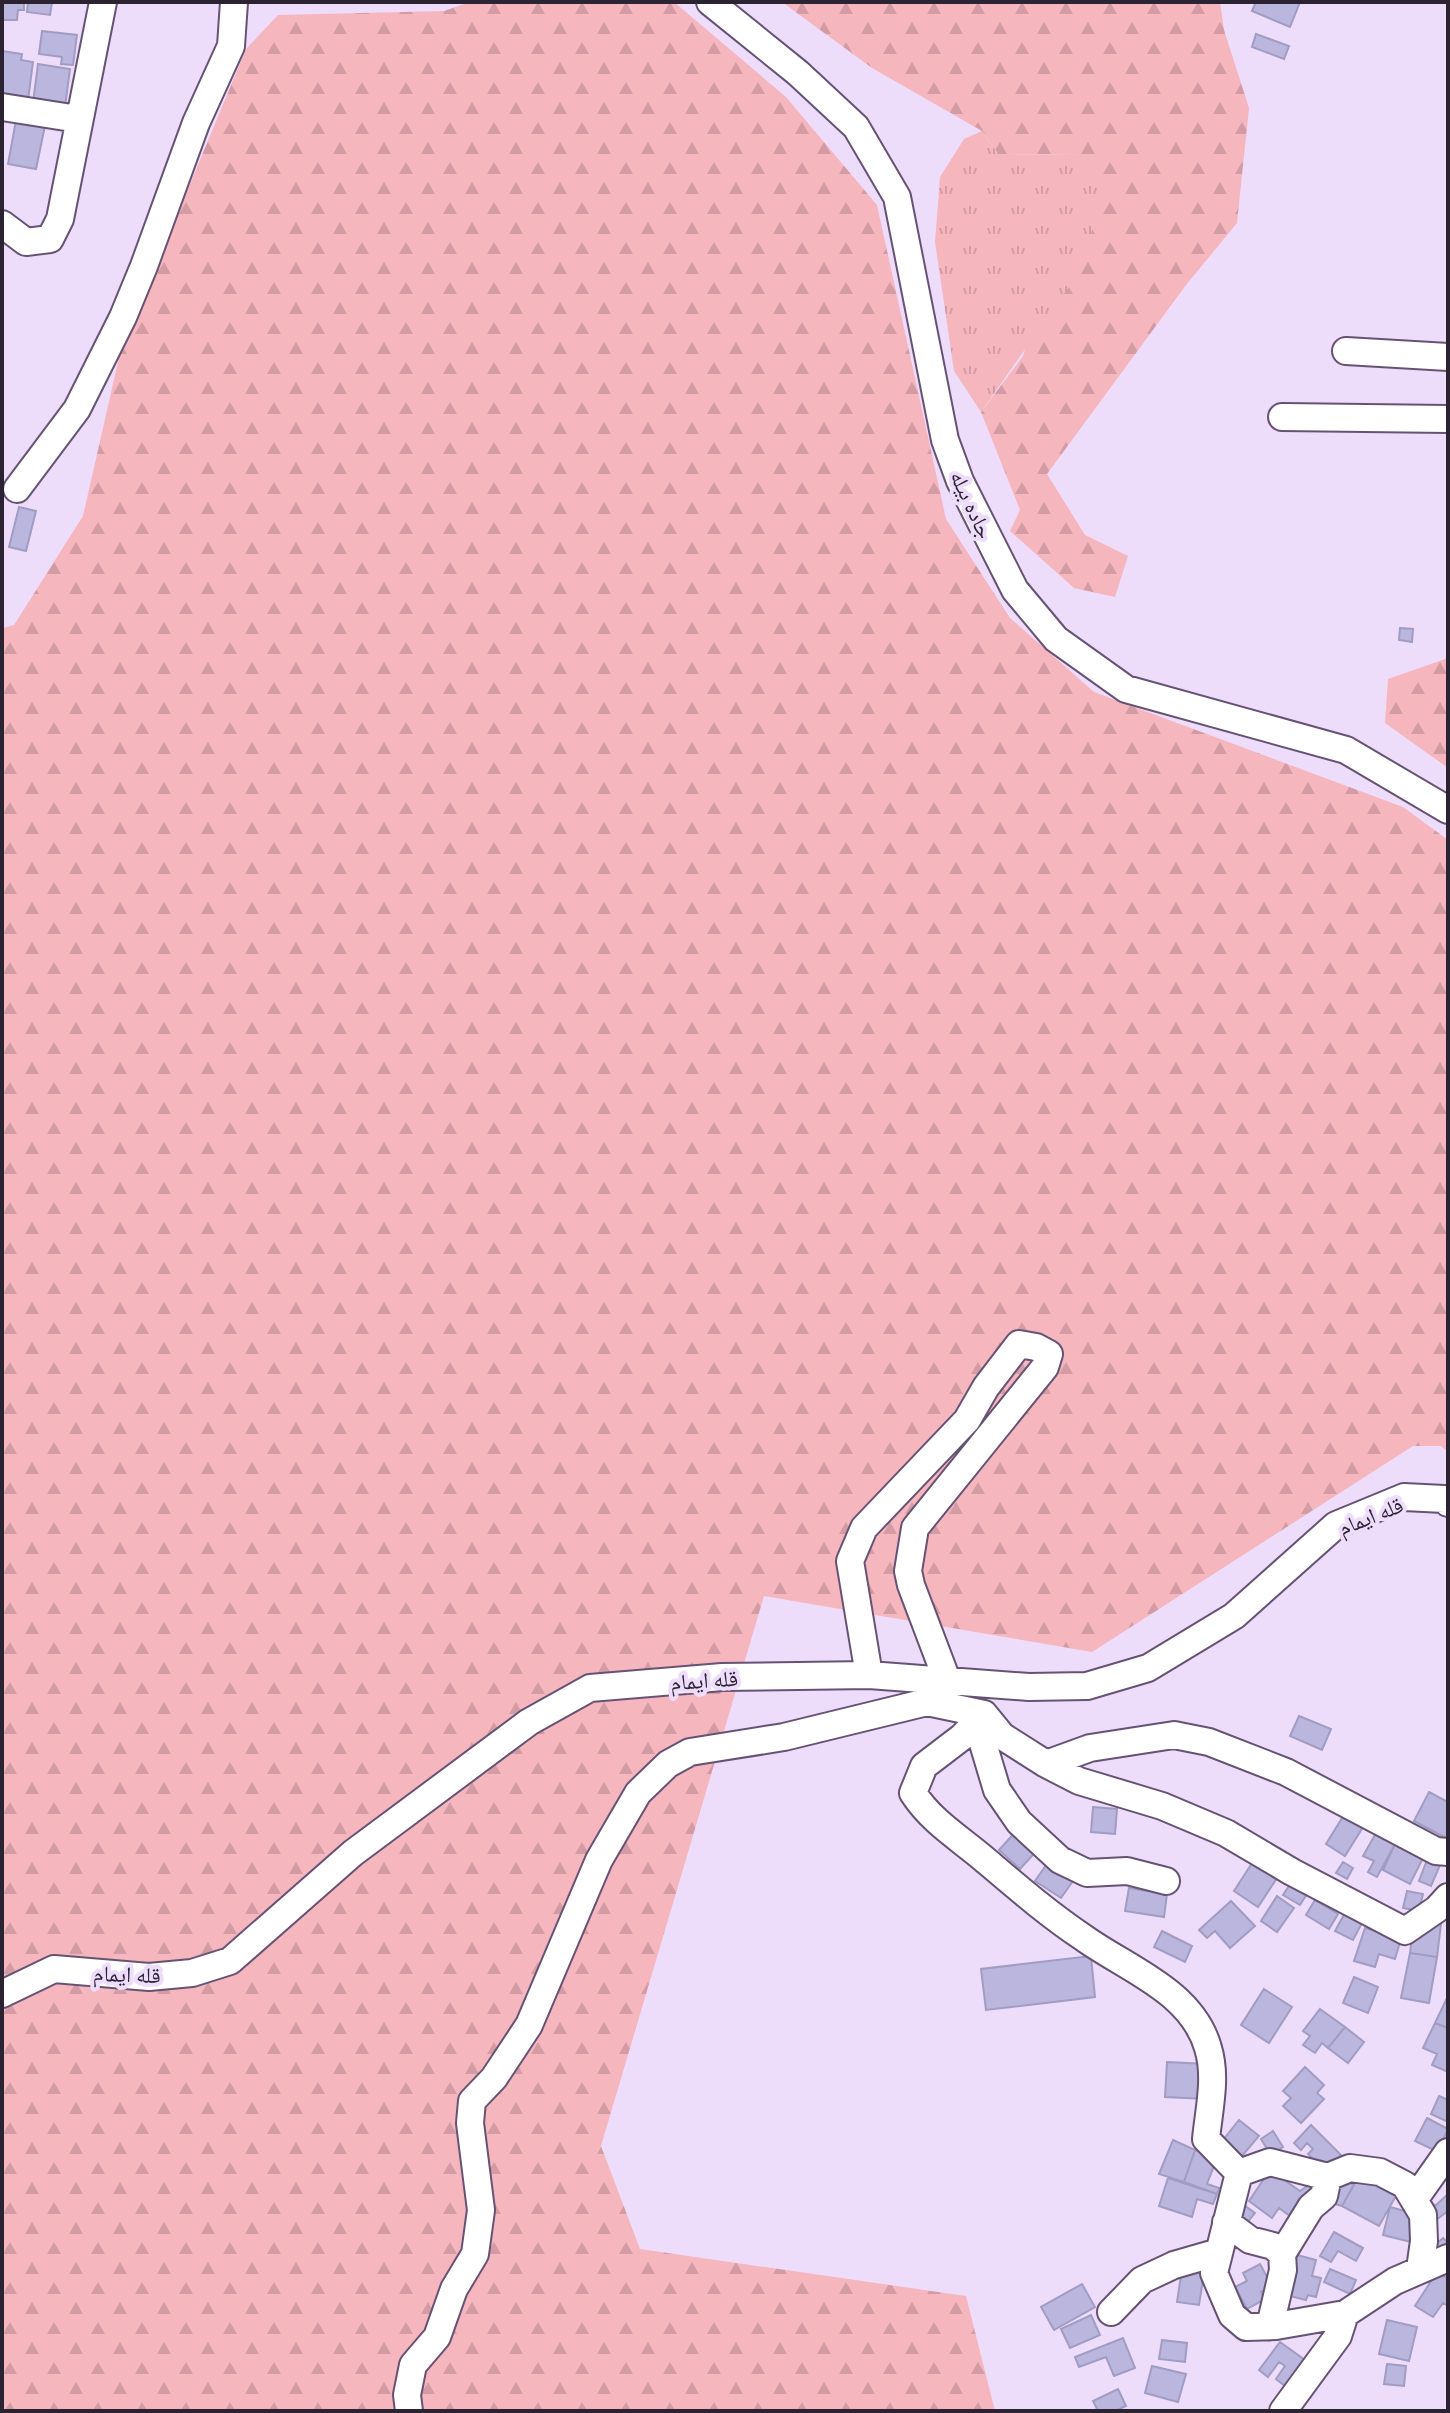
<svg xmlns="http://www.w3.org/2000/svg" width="1450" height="2413" viewBox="0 0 1450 2413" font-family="'Exo 2','Noto Naskh Arabic',sans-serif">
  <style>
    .forest { fill: url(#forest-firs) }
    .park { fill: url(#park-tufts) }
    .building { fill: #bbb6de; stroke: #a19cc2; stroke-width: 2 }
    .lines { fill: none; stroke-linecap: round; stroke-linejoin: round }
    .minor-casing { stroke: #665374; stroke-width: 30 }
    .minor { stroke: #fff; stroke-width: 26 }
    .labels { text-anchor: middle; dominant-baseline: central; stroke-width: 8; stroke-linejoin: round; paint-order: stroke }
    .street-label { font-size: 22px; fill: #2c2332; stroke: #eedcfb }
  </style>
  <defs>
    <pattern id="forest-firs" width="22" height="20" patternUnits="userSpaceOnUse" patternTransform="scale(2)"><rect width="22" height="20" fill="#f6b6be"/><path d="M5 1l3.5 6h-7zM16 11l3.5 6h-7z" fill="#d39ca4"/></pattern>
    <pattern id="park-tufts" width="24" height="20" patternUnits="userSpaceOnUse" patternTransform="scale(2)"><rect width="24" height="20" fill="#f6b6be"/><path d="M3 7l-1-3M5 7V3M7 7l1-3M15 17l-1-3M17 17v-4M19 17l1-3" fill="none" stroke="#d39ca4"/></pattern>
  </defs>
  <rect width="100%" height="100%" fill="#eedcfb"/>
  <path class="forest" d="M470,2H674L786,97L877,205L946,519L1010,618L1094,692L1403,807L1448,840V1452L1441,1446H1413L1092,1652L764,1596L601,2146L640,2249L966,2296L995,2411H2V628L14,625L83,516L120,353L246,49L278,15L444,11Z
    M782,2H1220L1224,30L1249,108L1237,223L1186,285L1047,474L1085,535L1128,556L1115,597L1074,588L1010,531L1020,510L981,412L1023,356L1083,155L998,154L982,131L872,68Z
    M1448,658V768L1385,723L1388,679Z"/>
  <path class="park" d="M982,131L998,154L1083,155L1107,184L1078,274L981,412L954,371L935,242L940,177L964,139Z"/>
  <path class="building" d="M3,2H24V10H18L17,20H3Z
    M28,2H52L50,15L27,12Z
    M1256,2H1300L1290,27L1252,11Z
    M42,31L77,35L73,65L61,64L62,57L39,54Z
    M1256,34L1289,46L1284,59L1252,47Z
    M2,51L22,54L21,60L33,62L28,100L2,96Z
    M38,64L70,69L65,107L33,103Z
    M17,115L46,121L36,169L8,164Z
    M19,507L36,511L26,551L9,547Z
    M1400,628L1413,629L1412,642L1399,640Z
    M1299,1716L1331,1729L1322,1750L1290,1736Z
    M1429,1792L1448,1802V1839L1414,1821Z
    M1093,1807L1117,1809L1115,1834L1091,1832Z
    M1344,1815L1363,1827L1345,1856L1326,1844Z
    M1019,1828L1040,1847L1020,1869L999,1850Z
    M1376,1833L1395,1844L1377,1877L1368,1872L1374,1861L1363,1856Z
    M1395,1844L1423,1858L1410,1884L1383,1870Z
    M1254,1860L1279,1875L1258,1907L1234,1891Z
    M1427,1860L1440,1865L1431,1886L1419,1881Z
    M1049,1861L1075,1878L1061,1898L1035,1881Z
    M1343,1862L1353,1868L1347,1879L1336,1873Z
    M1291,1883L1307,1894L1300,1905L1283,1895Z
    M1129,1888L1167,1894L1164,1917L1125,1911Z
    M1407,1891L1423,1894L1419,1911L1403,1908Z
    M1277,1896L1294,1908L1277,1932L1261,1921Z
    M1315,1900L1338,1914L1329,1929L1306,1915Z
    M1231,1901L1255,1926L1230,1948L1215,1931L1207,1938L1199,1930Z
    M1345,1913L1362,1923L1353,1940L1335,1931Z
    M1425,1922L1441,1924L1437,1957L1410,1953L1413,1930Z
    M1365,1928L1401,1939L1395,1959L1379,1954L1375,1967L1354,1961Z
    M1162,1931L1192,1946L1185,1962L1154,1947Z
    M1410,1953L1437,1957L1429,2003L1401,1998Z
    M1091,1956L1095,1997L986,2010L981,1969Z
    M1354,1977L1378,1987L1368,2013L1343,2003Z
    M1264,1989L1292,2007L1269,2043L1241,2025Z
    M1448,1996V2028L1435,2023Z
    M1320,2009L1345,2027L1328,2048L1322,2043L1315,2053L1303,2045L1310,2036L1303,2031Z
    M1435,2023L1448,2028V2072L1432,2065L1437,2054L1423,2048Z
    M1345,2027L1364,2042L1348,2063L1328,2048Z
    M1167,2062L1207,2064L1205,2099L1165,2097Z
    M1305,2067L1324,2085L1317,2093L1324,2099L1301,2123L1283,2106L1291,2098L1283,2091Z
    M1439,2096L1448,2100V2122L1431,2114Z
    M1427,2118L1448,2129L1438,2152L1415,2141Z
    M1239,2120L1259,2136L1242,2156L1223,2140Z
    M1311,2125L1341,2155L1326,2171L1308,2154L1313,2149L1307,2143L1301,2150L1294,2143Z
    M1273,2131L1283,2147L1271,2155L1261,2139Z
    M1173,2140L1195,2150L1184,2182L1159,2174Z
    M1195,2150L1217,2158L1207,2184L1219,2188L1217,2194L1184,2182Z
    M1270,2170L1300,2191L1310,2184L1318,2194L1295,2220L1279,2208L1272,2218L1249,2201Z
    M1359,2175L1396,2196L1379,2226L1342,2206Z
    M1168,2178L1217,2194L1213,2204L1197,2199L1192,2217L1159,2206Z
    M1342,2178L1354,2185L1342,2206L1328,2202Z
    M1448,2194V2211L1432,2223L1420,2203L1429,2199L1435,2206Z
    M1244,2205L1255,2213L1246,2224L1236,2216Z
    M1390,2207L1419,2215L1411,2242L1383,2235Z
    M1334,2232L1363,2248L1356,2261L1338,2251L1331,2262L1320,2256Z
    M1443,2238L1448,2243V2249L1443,2253L1435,2245Z
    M1297,2255L1316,2260L1312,2276L1321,2278L1316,2297L1308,2295L1306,2300L1286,2295Z
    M1260,2264L1272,2286L1261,2292L1265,2299L1247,2309L1235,2287L1247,2281L1243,2273Z
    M1182,2269L1204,2273L1199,2305L1177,2302Z
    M1330,2269L1356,2280L1350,2294L1324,2282Z
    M1437,2272L1448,2279V2306L1443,2303L1433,2317L1415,2306Z
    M1082,2284L1095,2307L1054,2330L1041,2307Z
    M1091,2315L1100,2335L1070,2348L1061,2329Z
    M1387,2320L1417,2327L1409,2361L1379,2354Z
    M1123,2338L1135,2368L1114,2376L1106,2357L1079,2367L1075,2357Z
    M1162,2340L1187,2343L1185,2362L1159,2359Z
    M1280,2342L1305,2360L1285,2386L1276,2379L1285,2366L1279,2362L1268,2377L1259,2370Z
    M1387,2364L1406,2366L1404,2386L1384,2384Z
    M1152,2366L1186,2374L1178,2402L1145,2393Z
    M1118,2389L1126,2406L1115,2411H1098L1093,2401Z"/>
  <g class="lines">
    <g class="minor-casing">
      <path id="minor" d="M710,2L798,73L856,127L897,197L945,440L960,481L1015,590L1056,639L1126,689L1346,750L1448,810
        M2,107L78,119
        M2,224L26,242L50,239L60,219L103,2
        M1346,351L1448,357
        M1282,417L1448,419
        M17,489L77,409L123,317L144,266L196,123L231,46L234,2
        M869,1675L850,1561L864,1528L967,1420L986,1387L1019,1344L1036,1347L1049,1354L1045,1367L915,1528L908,1571L911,1585L947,1680
        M984,1714L962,1737L924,1766L913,1793C932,1822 958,1837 984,1859C1017,1887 1048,1914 1084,1938C1127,1969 1192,1991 1208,2048C1217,2077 1209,2109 1206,2139L1239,2173
        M984,1714L982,1740L997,1790L1019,1822L1060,1860L1087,1873L1127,1871L1166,1881
        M1046,1764L1090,1748L1174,1735L1209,1742L1286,1772L1436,1851L1448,1852
        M2,1994L54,1969L149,1977L192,1973L230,1961L353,1853L529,1722L590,1688L722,1677L869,1675L1029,1687L1087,1686L1148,1668L1234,1616L1336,1525L1404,1497L1444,1499L1448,1503
        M1239,2173L1214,2273L1232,2315L1246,2327L1276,2326L1345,2314L1395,2281L1448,2258
        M1239,2173L1270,2162L1328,2177L1350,2168L1380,2172L1405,2185L1423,2215L1424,2241L1420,2269
        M1414,2200L1448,2152
        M1226,2222L1250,2240L1273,2246L1282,2254L1283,2270L1270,2326
        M1282,2254L1311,2207L1324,2196L1328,2177
        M1111,2312L1142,2280L1174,2265L1219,2252
        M409,2411L407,2395L413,2365L437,2337L454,2289L475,2254L481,2210L470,2123L472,2101L494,2078L529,2025L599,1860L638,1793L668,1764L690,1752L784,1737L927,1702L984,1714L1002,1736L1046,1764L1079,1781L1162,1806L1226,1833L1292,1872L1405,1931L1437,1909L1448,1897
        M1283,2411L1338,2336L1345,2314"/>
    </g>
    <use href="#minor" class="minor"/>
  </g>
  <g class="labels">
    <g class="street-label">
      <text transform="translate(973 504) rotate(65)">جاده بیله</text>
      <text transform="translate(1370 1515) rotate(-22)">قله ایمام</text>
      <text transform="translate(704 1679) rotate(-4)">قله ایمام</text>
      <text transform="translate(127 1973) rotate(2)">قله ایمام</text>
    </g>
  </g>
  <rect width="1450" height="2413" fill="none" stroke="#2c2332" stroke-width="8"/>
</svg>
